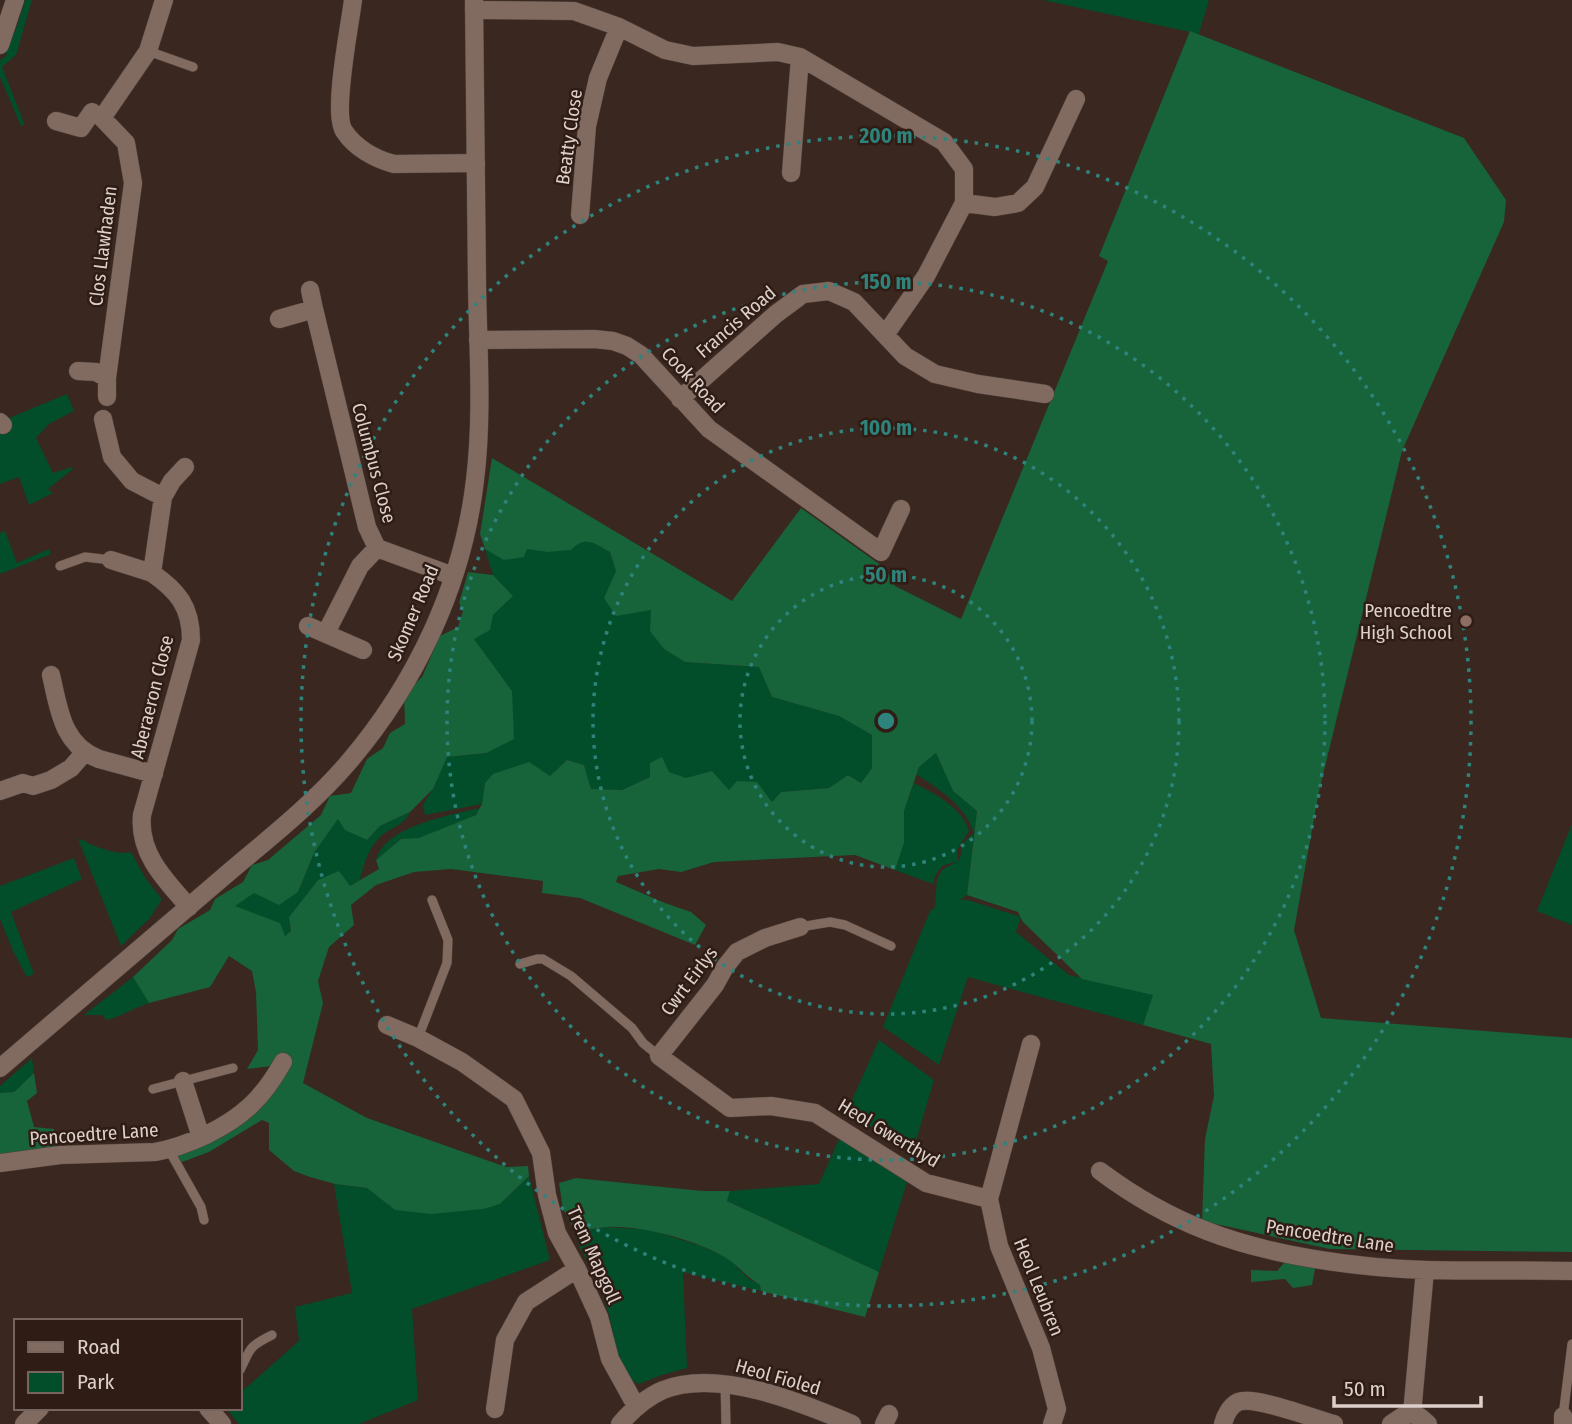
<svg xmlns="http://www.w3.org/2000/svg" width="1572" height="1424" viewBox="0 0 1572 1424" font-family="'Fira Sans Condensed',sans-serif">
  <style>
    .green { fill: #034e2a }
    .forest { fill: #17633a }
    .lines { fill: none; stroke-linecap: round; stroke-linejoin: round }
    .service-casing { stroke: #51423b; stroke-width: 10 }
    .minor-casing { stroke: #51423b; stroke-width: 19 }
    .tertiary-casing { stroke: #51423b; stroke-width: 19 }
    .service { stroke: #816b61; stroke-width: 9 }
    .minor { stroke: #816b61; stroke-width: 18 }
    .tertiary { stroke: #816b61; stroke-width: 18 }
    .ring { fill: none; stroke: #2e847c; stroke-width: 3.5; stroke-dasharray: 3.5 7 }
    .education-dot { fill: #8d6e63; stroke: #2f1d15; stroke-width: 2.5 }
    .labels { text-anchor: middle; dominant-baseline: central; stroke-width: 5; stroke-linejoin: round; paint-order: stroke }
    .street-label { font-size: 19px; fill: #ddd0cb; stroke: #2f1d15 }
    .poi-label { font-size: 19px; fill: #ddd0cb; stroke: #2f1d15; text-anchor: end }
    .centre { fill: #2e847c; stroke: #2f1d15; stroke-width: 3.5 }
    .ring-label { font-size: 21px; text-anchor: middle; font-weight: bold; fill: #2e847c; stroke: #2f1d15; stroke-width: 5; stroke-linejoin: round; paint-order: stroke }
  </style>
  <rect width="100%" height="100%" fill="#3a271f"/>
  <path class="green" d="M25,0H32L16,55L2,67L24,123V125L21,126L0,77V60L7,55L4,51C15,36 20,18 25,0Z
    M1043,0H1209L1199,34Z
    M67,394L74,411L49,424L36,438L53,473L72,467L73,469L48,489L53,493L29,505L19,477L0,484V430L9,418Z
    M5,531L17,563L49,549L51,554L0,574V533Z
    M590,541L610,552L616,571L652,610L664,649L685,662L759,667L772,697L839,716L872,735V768L861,783L848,775L829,788L781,792L772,802L729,791L712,771L686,779L669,772L650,777L622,790L591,789L584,765L567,760L550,776L485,783L482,804L425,815L423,805L433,789L446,757L486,753L512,691L474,639L493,615L513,596L493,575L485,549L505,560L527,548L548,552L578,543Z
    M936,753L953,791L977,811L967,895L960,900H968L1021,917L1016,932L1069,975L1154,995L1143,1025L968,977L939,1065L883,1027L930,911L935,907L937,879L943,869L958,861L942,866L935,876L933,884L895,870L904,843V811L914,783C934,793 963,808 969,831L957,850L958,861C962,856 960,853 962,847C964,841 970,837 974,833C964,804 941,791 916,774L919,767Z
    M480,808L476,815L437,832L419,839H401L376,860C385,826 450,815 480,808Z
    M410,812C405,825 389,828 379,838C368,850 364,864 360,880L350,886L318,880L289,917L291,931L285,936L261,916L234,906L254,893L298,892L314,853L338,819L367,840L380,826Z
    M1572,824V925L1537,911Z
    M78,839C86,840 88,844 95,846C106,850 120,855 131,852L146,879L162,899L150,918L121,946Z
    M74,858L82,879L11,912L34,974L27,977L13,951L0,919V886Z
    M133,977L149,1003C134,1008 122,1016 107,1020L102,1015H84Z
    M879,1040L934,1080L912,1154L847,1111Z
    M32,1058L34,1073L14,1092L0,1093V1086Z
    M840,1137L907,1182L879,1272L727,1201L730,1191L819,1184Z
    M529,1176L550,1260L412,1309L418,1400L359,1424H239L226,1408H240V1393L299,1341L295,1307L352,1293L334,1184L367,1188L395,1210L500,1204Z
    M608,1227L651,1230L701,1246L728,1258L749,1279L760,1285L761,1291L683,1272L687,1368L662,1375L639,1384L629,1379L616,1349L609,1315L599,1285L579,1246L575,1232Z"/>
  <path class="forest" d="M1190,31L1464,138L1506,200L1504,222L1402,451L1319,791L1294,930L1321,1018L1572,1038V1252L1330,1249L1202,1221L1205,1139L1214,1096L1211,1044L1143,1025L1153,995L1082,979L1023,922L1018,912L967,895L977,811L953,791L936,753L919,767L904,811V843L895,870L855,855L714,862L681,872L659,869L618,876L616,882L665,903L691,912L706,925L695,945L580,898L542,893L543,881L451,869L414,872L376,885L351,905L354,925L329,947L318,981L323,1003L303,1083L367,1118L506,1167L528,1166L529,1176L500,1204L483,1209L431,1214L395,1210L367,1188L335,1184L310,1177L294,1171L269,1150V1123L262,1120L209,1152L182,1162L177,1159L178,1154L209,1140L279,1065L247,1069L258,1050L256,992L252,971L229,956L210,987L149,1003L133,977L172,940L178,929L210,910L215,899L243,882L252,865L268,860L321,815L330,796L351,793L367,759L383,748L390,733L405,724L404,695L422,677L440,636L458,627L463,611L459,603L468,572L493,575L513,596L493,615L490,630L474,639L512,691L514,739L486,753L447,757L433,789L410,812L380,826L367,840L345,830L338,819L314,853L298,892L279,905L254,893L235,906L280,923L285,936L291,931L289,917L318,880L339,871L350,886L379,869L376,860L401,839L419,838L476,815L482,804L485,783L493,774L529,762L550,776L567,760L584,765L591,789L622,790L650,777V763L662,757L669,772L686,778L712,771L729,790L737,781L757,782L772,802L781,792L829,788L848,775L861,783L872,768V735L839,716L772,697L759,667L685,662L664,649L650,631L651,610L616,616L604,598L616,571L610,552C594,543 585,535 571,550L548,552L527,549L524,557L504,560L485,549L480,534L492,458L732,601L801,508L886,569L895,586L961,619L1108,261L1099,256Z
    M34,1073L37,1093L27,1101L34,1127L54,1129L58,1152L0,1155V1093L14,1092Z
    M576,1178L702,1191H730L727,1201L879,1272L865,1317L761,1291L760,1285C746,1277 738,1265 726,1258C697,1240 640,1225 607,1227C596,1228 585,1230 575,1232L563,1209L559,1183Z
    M1285,1262L1316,1264L1312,1285L1293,1288L1285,1279L1251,1282V1270L1277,1271Z"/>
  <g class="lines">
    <g class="service-casing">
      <path id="service" d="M148,51L193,67
        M60,566L85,557L111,560
        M800,927L830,922L845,925L891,946
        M520,964L537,959H543L571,976L632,1028L643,1043L659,1056
        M418,1038L447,963L448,940L432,900
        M153,1089L233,1068
        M169,1150L201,1207L204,1220
        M240,1370C251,1348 248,1347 272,1335
        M725,1383L726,1424
        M1563,1416L1572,1344"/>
    </g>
    <g class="minor-casing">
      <path id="minor" d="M353,0C350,25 332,113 344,131C355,148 375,159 394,164L476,163
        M474,10L574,11L619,27L665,50L693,56L778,52L800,57L944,142L964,169V203L926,276L885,335
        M0,45L15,0
        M56,121L81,128L92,112
        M791,173L800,57
        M964,203L995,207L1018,203L1035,187L1076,99
        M580,215L587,126L598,78L619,27
        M314,309L367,527L377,548L453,576
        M279,319L314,309L310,290
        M478,340L594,339L613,341L627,346L641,355L709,429L881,552L901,509
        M78,371L96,372L107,378
        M107,397V378L133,183L126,143L102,118L148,51L164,0
        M680,399L776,314L803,294L829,291L854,302L905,356L935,374L978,384L1045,394
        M103,419L112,457L132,481L163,497
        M0,422L3,425
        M185,467L172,481L163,497L152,573C178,591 191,607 191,640L142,815C138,853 165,880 189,907
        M111,560L152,573
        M308,626L363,650
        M326,633L360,566L377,548
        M51,675C59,709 62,745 99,759L154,774
        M0,791L23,783L33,786L51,780L71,768L85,752
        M800,927L765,938L737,952L725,967L715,985L659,1056L730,1108L771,1106L815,1113L926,1183L989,1199
        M387,1025L418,1038L462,1062L514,1099L541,1153L547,1195L557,1233L577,1269L599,1317L610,1359L636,1406
        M1031,1044L989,1199L999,1246L1041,1348L1057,1409L1052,1424
        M183,1081L201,1137
        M0,1163L60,1155L155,1152C173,1149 189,1143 206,1135C243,1117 263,1098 283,1062
        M1100,1171C1132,1195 1168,1216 1207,1231C1271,1256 1358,1268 1427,1270C1476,1271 1524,1270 1572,1271
        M1425,1270L1412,1414L1420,1417L1428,1424
        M208,1408L222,1424
        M495,1409L505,1340L526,1302L577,1269
        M24,1424L40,1408
        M620,1424C632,1410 645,1398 663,1390C718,1368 800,1402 852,1424
        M884,1424L889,1414
        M1223,1424C1225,1416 1230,1406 1238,1402C1255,1395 1314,1419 1334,1424
        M1391,1424L1403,1416L1412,1414
        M1563,1424V1416"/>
    </g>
    <g class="tertiary-casing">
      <path id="tertiary" d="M0,1068C74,1005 148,942 221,879C264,842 310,807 347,764C415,685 463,585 475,480C483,416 478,349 477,284C476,190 475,95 474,0"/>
    </g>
    <use href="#service" class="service"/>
    <use href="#minor" class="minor"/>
    <use href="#tertiary" class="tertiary"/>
  </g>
  <g class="ring">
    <circle cx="886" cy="721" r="146"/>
    <circle cx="886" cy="721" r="293"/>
    <circle cx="886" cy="721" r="439"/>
    <circle cx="886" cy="721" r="585"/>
  </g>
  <circle class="education-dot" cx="1466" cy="621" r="7"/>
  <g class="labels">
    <g class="street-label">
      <text transform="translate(569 137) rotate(-82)">Beatty Close</text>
      <text transform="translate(103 246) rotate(-83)">Clos Llawhaden</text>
      <text transform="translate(736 322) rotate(-41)">Francis Road</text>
      <text transform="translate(693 380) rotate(47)">Cook Road</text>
      <text transform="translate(374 463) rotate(75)">Columbus Close</text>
      <text transform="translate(413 613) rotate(-67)">Skomer Road</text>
      <text transform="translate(152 697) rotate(-76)">Aberaeron Close</text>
      <text transform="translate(689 981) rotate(-53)">Cwrt Eirlys</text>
      <text transform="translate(889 1133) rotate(31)">Heol Gwerthyd</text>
      <text transform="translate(94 1134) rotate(-4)">Pencoedtre Lane</text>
      <text transform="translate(1330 1236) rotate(9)">Pencoedtre Lane</text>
      <text transform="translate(594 1255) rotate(66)">Trem Mapgoll</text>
      <text transform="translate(1039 1287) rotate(68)">Heol Leubren</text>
      <text transform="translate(778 1377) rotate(16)">Heol Fioled</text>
    </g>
    <g class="poi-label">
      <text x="1452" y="610">Pencoedtre<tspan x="1452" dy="22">High School</tspan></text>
    </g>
  </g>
  <circle cx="886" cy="721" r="10" class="centre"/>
  <g class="ring-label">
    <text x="886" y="143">200 m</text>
    <text x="886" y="289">150 m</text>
    <text x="886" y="435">100 m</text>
    <text x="886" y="582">50 m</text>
  </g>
  <rect x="14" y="1319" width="228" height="91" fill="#2f1d15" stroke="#75655e" stroke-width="2"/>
  <rect x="28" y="1342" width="35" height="10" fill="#816b61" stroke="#75655e" stroke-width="2"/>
  <text x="77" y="1354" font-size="21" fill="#ddd0cb">Road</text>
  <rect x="28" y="1372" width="35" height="21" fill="#034e2a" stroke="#75655e" stroke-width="2"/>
  <text x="77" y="1389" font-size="21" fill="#ddd0cb">Park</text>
  <path d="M1334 1396v10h147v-10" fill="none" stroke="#ddd0cb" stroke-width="3.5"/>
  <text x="1344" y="1396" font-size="21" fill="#ddd0cb" stroke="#2f1d15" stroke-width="5" paint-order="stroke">50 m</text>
</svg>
